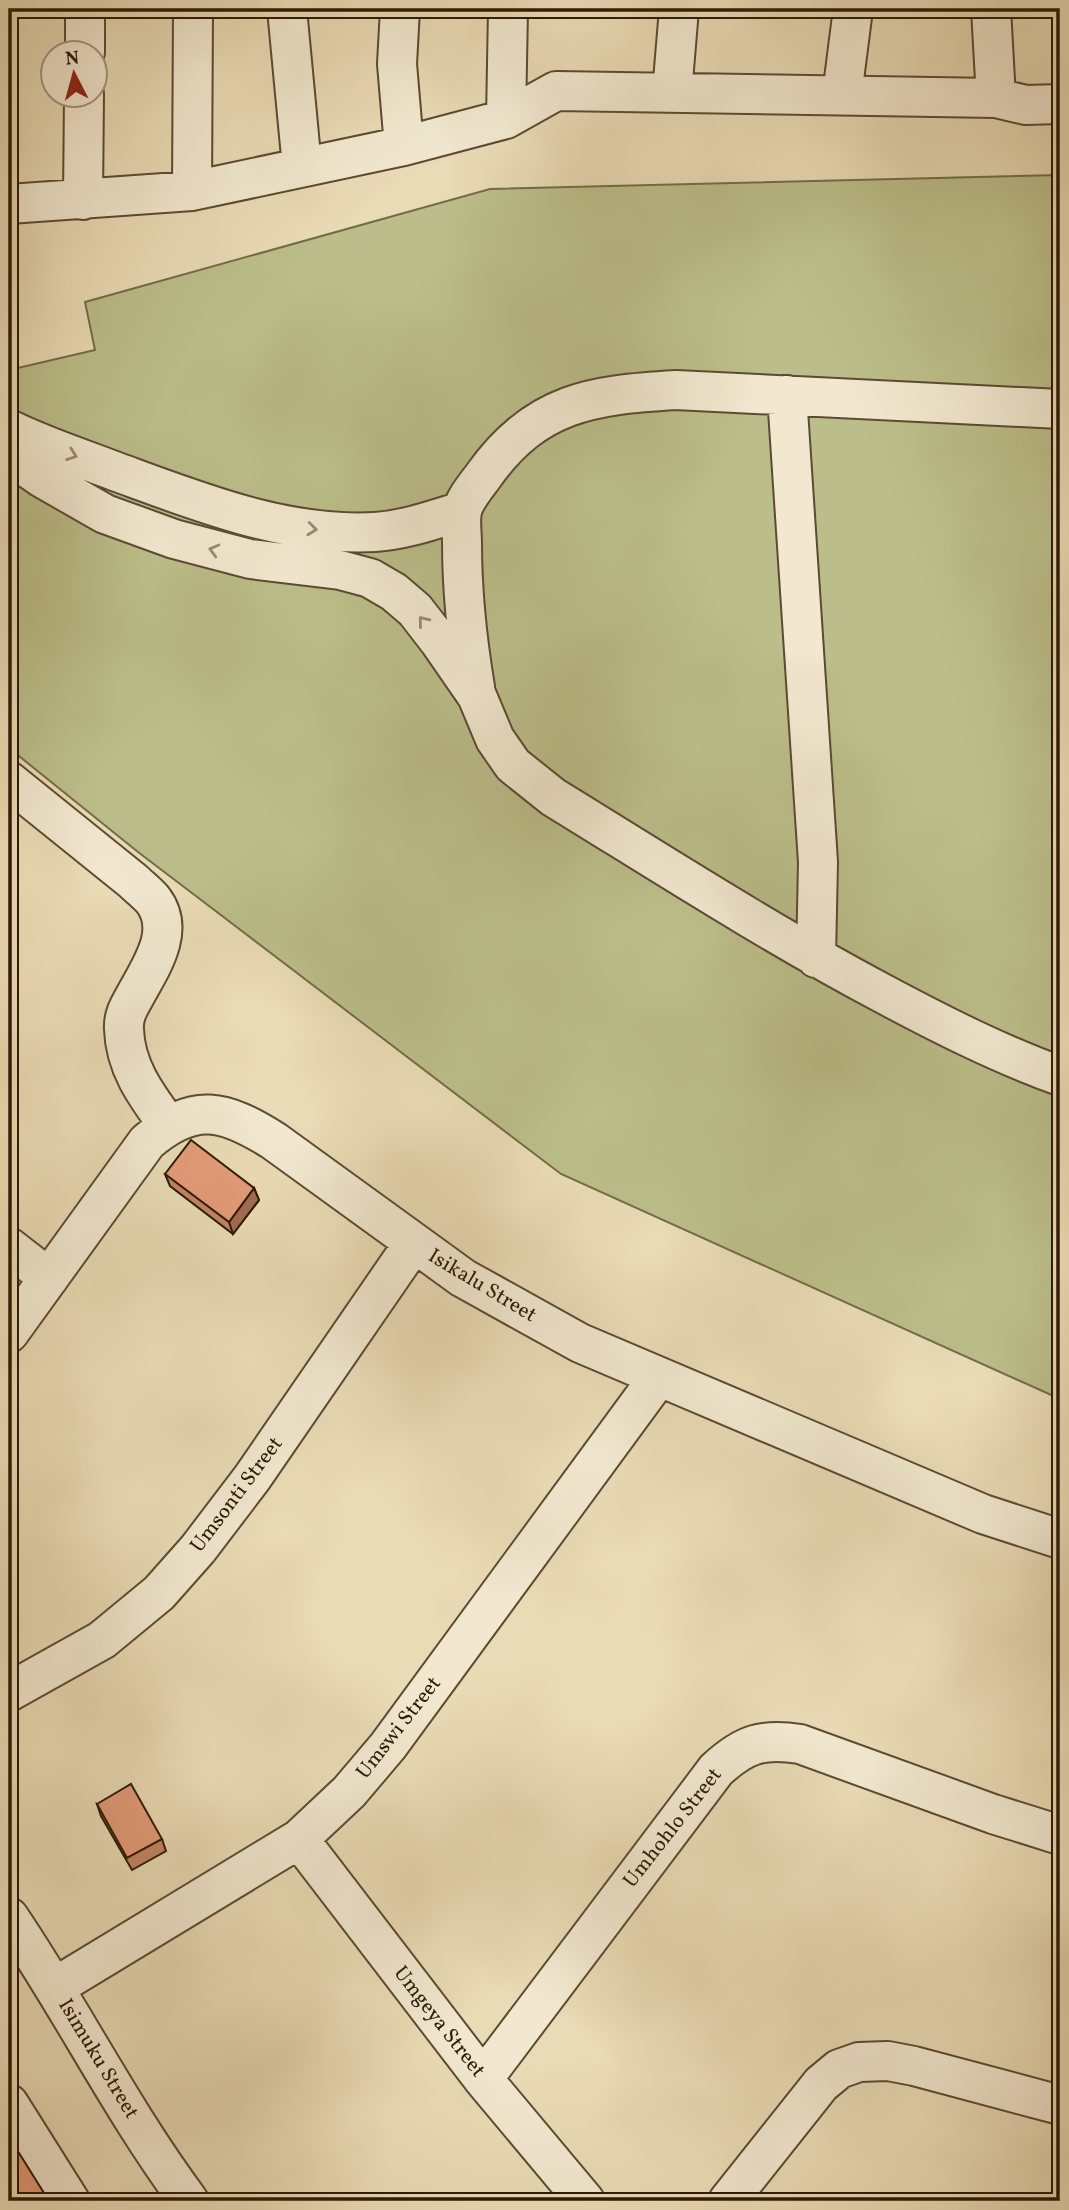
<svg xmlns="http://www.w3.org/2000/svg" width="1069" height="2210" viewBox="0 0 1069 2210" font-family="Vollkorn,serif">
<rect width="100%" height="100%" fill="#e9dbb5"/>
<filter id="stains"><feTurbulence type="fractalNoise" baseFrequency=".00286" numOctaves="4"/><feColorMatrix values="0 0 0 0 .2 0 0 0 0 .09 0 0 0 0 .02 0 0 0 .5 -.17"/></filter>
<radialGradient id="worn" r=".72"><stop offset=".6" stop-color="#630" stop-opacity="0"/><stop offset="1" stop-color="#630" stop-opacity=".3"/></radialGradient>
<path fill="#bbbe8a" stroke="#746c48" stroke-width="2" d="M1060 175V1399L561 1174 138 852 9 748V370L95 350 85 302 490 189Z"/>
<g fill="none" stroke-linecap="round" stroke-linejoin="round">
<g stroke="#5d4a32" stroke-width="42">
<path id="minor" d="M287 9 302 167
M400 9 397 64 404 146
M991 9 996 98
M85 52V9
M672 93 679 9
M842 95 853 9
M506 119 508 9
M192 191 193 9
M83 200 84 94
M9 204 192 191 404 146 506 119 556 91 996 98 1026 105 1060 104
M787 395 818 862 816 958
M9 429C43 446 81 458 117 472 199 502 286 537 375 532 405 530 433 520 462 511
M9 455 42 478 105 514 174 539 250 559 340 570 370 578 394 592 415 610 439 641 477 696 495 739 513 765 553 797C662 864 769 933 882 993 940 1024 999 1054 1060 1076
M475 687C467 639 462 592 462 543 462 534 460 521 462 511 465 498 477 485 484 475 536 402 592 395 676 390L1060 409
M9 781 133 881C139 887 147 893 153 900 176 930 152 965 136 994 130 1005 123 1015 124 1029 125 1067 146 1095 168 1125
M9 1247 49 1278
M9 1333 147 1142C194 1101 225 1110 274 1141L463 1278 580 1343 983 1514 1060 1539
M9 1692 102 1640 159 1593 198 1549 252 1478 413 1244
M299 1839 483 2079 585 2201
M9 1917C72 2010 122 2111 189 2201
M55 1987 299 1839 349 1792 388 1746 658 1378
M483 2079 716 1770C744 1744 762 1738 800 1744L993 1814 1060 1835
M9 2104 70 2201
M728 2201 821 2084 839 2069 859 2062 888 2061 914 2066 1060 2105"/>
</g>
<use href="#minor" stroke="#f1e8cf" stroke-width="38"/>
</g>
<path fill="#c28567" stroke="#2e1a06" stroke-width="2" d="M165 1174 254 1188 259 1200 233 1234 170 1186Z
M97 1804 162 1839 166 1851 132 1870 101 1816Z"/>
<path fill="#9e6c54" stroke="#2e1a06" stroke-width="2" d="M254 1188 259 1200 233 1234 229 1222Z"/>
<path fill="#e29b78" stroke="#2e1a06" stroke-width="2" d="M191 1140 254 1188 229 1222 165 1174Z
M131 1784 162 1839 127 1858 97 1804Z
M9 2137 49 2201H9Z"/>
<defs><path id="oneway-chevron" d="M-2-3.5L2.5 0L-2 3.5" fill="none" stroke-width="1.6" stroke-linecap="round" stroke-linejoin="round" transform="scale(1.75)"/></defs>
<g stroke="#998b75">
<use href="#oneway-chevron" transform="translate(72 455) rotate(20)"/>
<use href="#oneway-chevron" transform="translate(312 529) rotate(6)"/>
<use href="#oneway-chevron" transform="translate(214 550) rotate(-165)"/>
<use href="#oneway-chevron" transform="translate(423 621) rotate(-129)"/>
</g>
<g text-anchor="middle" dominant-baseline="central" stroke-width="5" stroke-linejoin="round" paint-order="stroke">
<g font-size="21" fill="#2e1a06" stroke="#f1e8cf">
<text transform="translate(482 1286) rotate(31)">Isikalu Street</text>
<text transform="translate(237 1495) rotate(-53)">Umsonti Street</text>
<text transform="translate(399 1728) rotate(-52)">Umswi Street</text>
<text transform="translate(673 1828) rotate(-52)">Umhohlo Street</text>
<text transform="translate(439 2022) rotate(52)">Umgeya Street</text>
<text transform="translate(98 2059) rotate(59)">Isimuku Street</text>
</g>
</g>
<rect width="1069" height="2210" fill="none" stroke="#e9dbb5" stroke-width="35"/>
<rect x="10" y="10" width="1048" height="2189" fill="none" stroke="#2e1a06" stroke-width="3.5"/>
<rect x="18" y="18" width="1034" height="2175" fill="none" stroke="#2e1a06" stroke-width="2"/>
<g transform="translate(74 74) rotate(354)"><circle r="33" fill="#f1e8cf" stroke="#a3967f" stroke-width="2"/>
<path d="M0-5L12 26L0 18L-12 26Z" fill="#8f2418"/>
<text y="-10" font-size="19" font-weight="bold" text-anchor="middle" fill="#2e1a06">N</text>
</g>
<rect width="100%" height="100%" filter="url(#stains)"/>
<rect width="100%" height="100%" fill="url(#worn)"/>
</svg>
